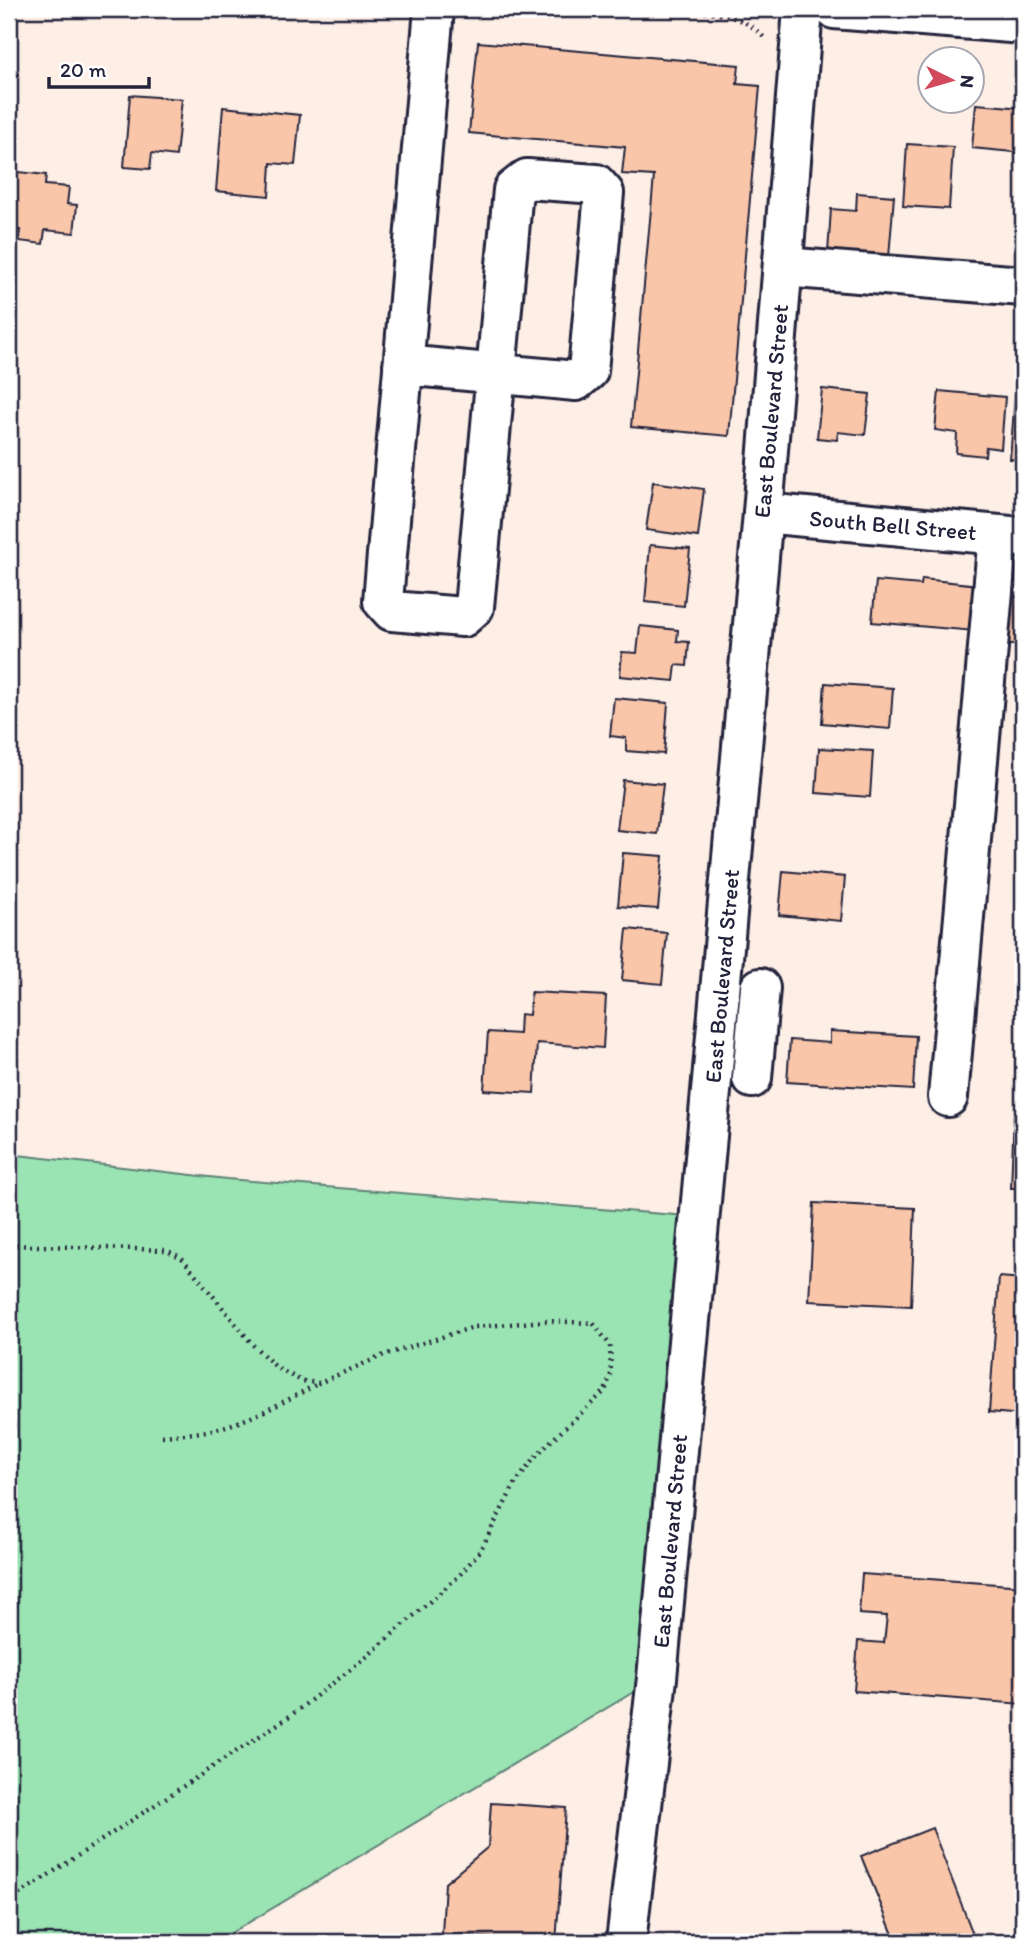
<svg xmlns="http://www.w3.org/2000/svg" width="1032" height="1951" viewBox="0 0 1032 1951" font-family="Itim,sans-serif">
<rect width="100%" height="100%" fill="#fdeee6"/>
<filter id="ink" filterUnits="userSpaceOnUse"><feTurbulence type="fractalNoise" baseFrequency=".0143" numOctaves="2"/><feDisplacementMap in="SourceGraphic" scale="14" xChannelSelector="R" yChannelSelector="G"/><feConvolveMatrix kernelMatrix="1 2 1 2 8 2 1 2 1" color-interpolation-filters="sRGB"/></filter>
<g filter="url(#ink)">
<path fill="#9ae3b2" stroke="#5e8276" stroke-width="2" d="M9 1154 227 1179 700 1217 657 1678 216 1942H9Z"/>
<path fill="#f9c6aa" stroke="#22223b" stroke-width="2" d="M478 42 739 65 737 84 760 86 729 436 631 427 654 176 622 174 625 147 469 133Z
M130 95 182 99 176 156 152 153 150 169 124 167Z
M976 104 1023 108V153L972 148Z
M223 107 300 115 295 165 271 163 269 196 216 191Z
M907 144 953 147 949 209 903 206Z
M9 171 46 175 45 185 69 187 67 204 77 205 74 233 45 230 43 244 19 241 20 230 9 229Z
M857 193 894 196 889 257 828 253 831 209 856 211Z
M1018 359 1023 360V460L1010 459Z
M822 389 870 394 865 435 838 432 837 440 817 438Z
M939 391 1005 397 1001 449 986 447 985 456 956 453 957 433 935 430Z
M653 482 704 489 698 537 646 530Z
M650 545 690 549 684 606 645 602Z
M922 579 979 585 975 631 872 622 876 581 921 585Z
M1007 596 1023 597V646L1003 644Z
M640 626 678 630 677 641 689 642 687 666 676 665 674 681 620 676 622 652 637 653Z
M825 683 893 688 890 729 822 723Z
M614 698 668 703 664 754 626 751V738L610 736Z
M819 748 873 751 870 797 816 793Z
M623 780 663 784 657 834 617 830Z
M623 853 663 856 658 909 618 906Z
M783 871 845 877 841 921 779 915Z
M627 929 667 933 662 984 622 980Z
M531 992 606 996 603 1048 537 1043 534 1093 484 1090 488 1032 519 1034 520 1014 529 1015Z
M830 1031 916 1036 913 1090 787 1082 790 1040 830 1043Z
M1014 1114 1023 1115V1251L1017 1250 1020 1188H1011Z
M814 1203 915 1208 911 1306 809 1301Z
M999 1277 1023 1279V1415L989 1412Z
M862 1574 1023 1586V1704L854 1691 858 1641 884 1643 887 1616 859 1614Z
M491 1803 566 1808 556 1942 442 1934 445 1883 488 1847Z
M932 1828 976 1942H896L861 1856Z"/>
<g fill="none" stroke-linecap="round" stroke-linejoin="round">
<g stroke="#22223b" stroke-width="44">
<path id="minor" d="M834 9 1023 24
M783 267 1023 286
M403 365 576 381 588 371 604 193 596 184 527 179 513 190 474 607 463 617 392 611 383 601 434 9
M763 513 1021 537
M752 1078 760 988
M948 1097 998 535"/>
</g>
<g stroke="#22223b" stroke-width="44">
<path id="major" d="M626 1942 657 1678 706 1147 763 513 803 9"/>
</g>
<path stroke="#22223b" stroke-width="4.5" stroke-dasharray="2 5" stroke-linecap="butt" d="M518 9 549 11 554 9
M656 9C692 12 741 8 765 39
M9 1245 166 1250 182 1258 253 1345 277 1368 302 1381 319 1383 384 1355 474 1327 546 1321 593 1323 610 1345 611 1374 605 1391 552 1440 533 1460 515 1484 480 1551 459 1576 363 1660 290 1716 9 1901
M162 1436C175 1435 188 1434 201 1432 243 1425 282 1403 319 1383"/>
<use href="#minor" stroke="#fff" stroke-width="38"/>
<use href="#major" stroke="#fff" stroke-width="38"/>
</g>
</g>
<g text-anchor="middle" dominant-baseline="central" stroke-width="6" stroke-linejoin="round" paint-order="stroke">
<g font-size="23" fill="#22223b" stroke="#fff">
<text transform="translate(771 411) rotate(-85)">East Boulevard Street</text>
<text transform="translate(893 525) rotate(5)">South Bell Street</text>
<text transform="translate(722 976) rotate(-85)">East Boulevard Street</text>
<text transform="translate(670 1541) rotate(-85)">East Boulevard Street</text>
</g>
</g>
<rect width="1032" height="1951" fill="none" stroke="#fff" stroke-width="35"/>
<rect x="18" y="18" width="997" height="1916" fill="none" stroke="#22223b" stroke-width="2.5" filter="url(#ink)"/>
<g transform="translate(951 80) rotate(95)"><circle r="33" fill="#ffffff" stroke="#a7a7b1" stroke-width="2"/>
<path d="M0-5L12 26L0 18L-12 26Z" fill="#d1495b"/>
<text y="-10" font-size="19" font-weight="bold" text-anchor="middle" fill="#22223b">N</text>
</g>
<path d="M49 77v10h100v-10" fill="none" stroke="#22223b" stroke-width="3.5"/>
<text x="60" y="77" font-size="21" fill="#22223b" stroke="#ffffff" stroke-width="5" paint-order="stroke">20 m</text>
</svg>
